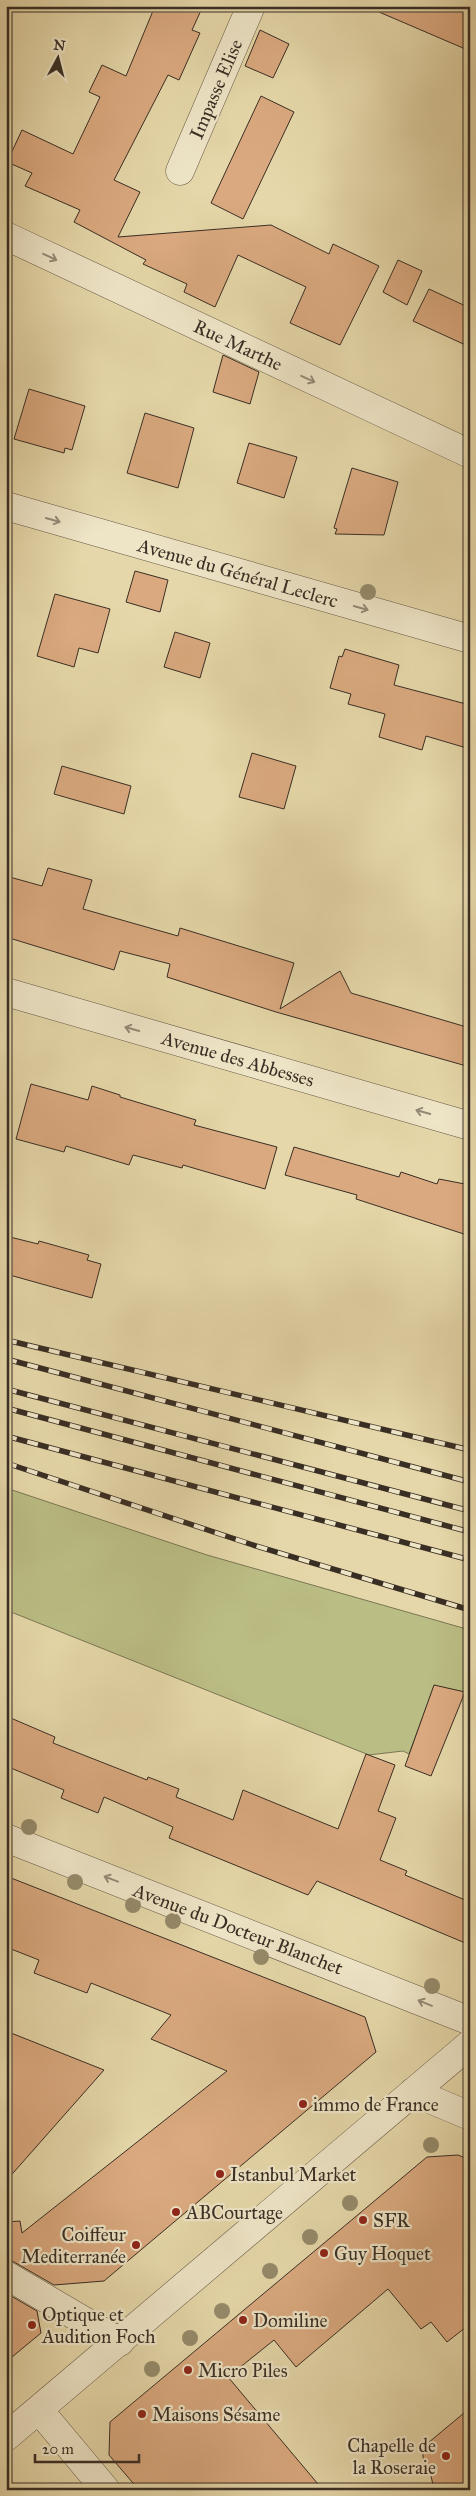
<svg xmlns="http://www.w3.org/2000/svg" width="476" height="2496" viewBox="0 0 476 2496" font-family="'IM FELL Great Primer',serif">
<rect width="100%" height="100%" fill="#e5d7a9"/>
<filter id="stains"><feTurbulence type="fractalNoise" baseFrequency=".004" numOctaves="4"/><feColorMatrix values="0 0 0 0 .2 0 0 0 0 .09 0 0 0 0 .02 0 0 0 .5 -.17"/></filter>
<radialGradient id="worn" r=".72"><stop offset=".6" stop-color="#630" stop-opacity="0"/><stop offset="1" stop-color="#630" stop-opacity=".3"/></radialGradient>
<path fill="#babd84" stroke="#7a7654" d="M6 1488 207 1555 470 1630V1693L434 1686 409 1754 403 1751 369 1755 6 1610Z"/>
<path fill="#daa97f" stroke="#392e24" d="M155 6H203L192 30 200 33 179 80 168 75 114 180 140 192 118 237 271 225 329 254 333 244 379 266 340 345 290 323 306 287 238 255 215 307 184 292 187 284 143 264 146 260 74 222 80 210 25 186 32 173 7 162 22 130 73 154 100 97 89 92 102 65 126 76Z
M365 6H470V51Z
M260 30 289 44 273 78 245 66Z
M261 96 294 112 243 219 211 203Z
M398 260 422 271 407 305 383 292Z
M429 289 470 308V347L413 321Z
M223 355 259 372 250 404 213 392Z
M29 389 85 406 72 450 65 448 64 453 14 439Z
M145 413 194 428 178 488 127 473Z
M249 443 297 457 284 498 237 483Z
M352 468 398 482 384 535 335 534 337 529 334 528Z
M135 571 168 580 160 612 126 602Z
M55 594 110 609 98 653 79 648 74 667 37 656Z
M175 632 210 643 200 678 164 667Z
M345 649 399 665 394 685 470 705V749L426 736 422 750 379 737 385 714 348 704 351 694 330 688 339 656 342 657Z
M252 753 296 766 284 809 239 797Z
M62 766 131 786 124 814 54 794Z
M48 868 92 880 83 909 178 936 180 928 294 963 280 1009 340 971 351 993 470 1028V1067L276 1012 167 977 170 964 120 951 114 970 6 937V876L42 886Z
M31 1084 88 1100 92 1086 120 1095V1097L196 1120 194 1125 277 1147 265 1189 183 1165 182 1168 133 1155 129 1165 66 1146 64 1152 16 1139Z
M294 1147 399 1177 401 1172 437 1184 439 1179 470 1185V1236L356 1199 357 1195 285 1175Z
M6 1236 38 1244 39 1241 89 1255 87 1260 101 1264 92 1298 6 1274Z
M434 1685 465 1692 431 1776 405 1766Z
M6 1716 55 1737 53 1743 147 1780 148 1777 179 1789 176 1797 233 1820 243 1790 338 1829 366 1754 395 1765 378 1811 396 1818 380 1860 407 1871 405 1875 470 1902V1945L317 1881 308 1895 169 1838 173 1827 104 1797 98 1813 61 1798 64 1790 6 1766Z
M6 1876 365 2017 376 2052 104 2281 54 2285 14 2262 6 2259V2222L20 2221 22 2233 227 2071 151 2039 171 2015 91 1983 87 1993 34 1973 39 1960 6 1947Z
M6 2031 104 2070 6 2181Z
M458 2155 470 2160V2324L447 2342 431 2322 421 2329 388 2289 296 2367 274 2340 228 2377 323 2490H139L109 2455 110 2422 427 2157Z
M6 2293 37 2311 41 2333 6 2362Z
M470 2408V2490H434L429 2466 424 2464 422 2448Z"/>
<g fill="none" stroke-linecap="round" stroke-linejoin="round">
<g stroke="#645845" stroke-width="29">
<path id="minor" d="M180 171 251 6
M6 236 470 454
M6 506 470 639
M6 992 470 1126
M6 1838 470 2021
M413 2092 470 2116
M6 2275 120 2342
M39 2410 106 2490
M6 2437 470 2044"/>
</g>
<use href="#minor" stroke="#eee5c7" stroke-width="28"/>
<g stroke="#392e24" stroke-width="5.5">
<path id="rail" d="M6 1340 470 1450
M6 1359 470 1482
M6 1389 470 1511
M6 1408 470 1532
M6 1436 470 1560
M6 1463 253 1545 470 1610"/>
</g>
<use href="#rail" stroke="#eee5c7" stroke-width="4" stroke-dasharray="11" stroke-linecap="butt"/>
</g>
<g fill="#958a6a">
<circle cx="368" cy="592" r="8"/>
<circle cx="29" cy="1827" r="8"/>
<circle cx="75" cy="1882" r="8"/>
<circle cx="133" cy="1905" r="8"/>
<circle cx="173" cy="1921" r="8"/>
<circle cx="261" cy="1957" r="8"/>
<circle cx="432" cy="1986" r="8"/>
<circle cx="431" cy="2145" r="8"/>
<circle cx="350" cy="2203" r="8"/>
<circle cx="310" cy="2237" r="8"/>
<circle cx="270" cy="2271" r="8"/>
<circle cx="222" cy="2311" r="8"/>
<circle cx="190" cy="2338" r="8"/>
<circle cx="152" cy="2369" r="8"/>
</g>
<defs><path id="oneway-shaft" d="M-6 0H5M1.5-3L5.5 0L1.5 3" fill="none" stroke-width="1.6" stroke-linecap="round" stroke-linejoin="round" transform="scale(1.25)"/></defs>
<g stroke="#948a76">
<use href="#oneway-shaft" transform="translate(50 257) rotate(25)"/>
<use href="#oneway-shaft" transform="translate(308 379) rotate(25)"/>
<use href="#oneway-shaft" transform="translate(53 520) rotate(16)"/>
<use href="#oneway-shaft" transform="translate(361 608) rotate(16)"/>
<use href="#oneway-shaft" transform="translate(132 1029) rotate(-164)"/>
<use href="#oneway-shaft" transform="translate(423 1112) rotate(-164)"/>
<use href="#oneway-shaft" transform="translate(111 1879) rotate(-159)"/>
<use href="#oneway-shaft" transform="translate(425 2003) rotate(-158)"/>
</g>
<g fill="#8f2418" stroke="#eee5c7" stroke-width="2">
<circle cx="303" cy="2104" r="5"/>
<circle cx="220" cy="2174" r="5"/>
<circle cx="176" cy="2212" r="5"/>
<circle cx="363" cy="2220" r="5"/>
<circle cx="136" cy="2245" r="5"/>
<circle cx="324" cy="2253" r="5"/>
<circle cx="243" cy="2320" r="5"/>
<circle cx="32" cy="2325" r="5"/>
<circle cx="188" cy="2370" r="5"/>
<circle cx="142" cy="2414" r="5"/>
<circle cx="446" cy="2456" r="5"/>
</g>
<g text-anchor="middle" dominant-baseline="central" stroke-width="4.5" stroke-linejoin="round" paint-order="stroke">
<g font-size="19" fill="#392e24" stroke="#eee5c7">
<text transform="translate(216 89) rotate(-67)">Impasse Elise</text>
<text transform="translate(238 345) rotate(25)">Rue Marthe</text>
<text transform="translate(238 573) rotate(16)">Avenue du Général Leclerc</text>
<text transform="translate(238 1059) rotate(16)">Avenue des Abbesses</text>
<text transform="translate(238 1929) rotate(21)">Avenue du Docteur Blanchet</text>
</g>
<g font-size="19" fill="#392e24" stroke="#eee5c7" text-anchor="start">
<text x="313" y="2104">immo de France</text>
<text x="230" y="2174">Istanbul Market</text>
<text x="186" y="2212">ABCourtage</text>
<text x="373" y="2220">SFR</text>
<text x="126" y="2234" text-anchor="end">Coiffeur<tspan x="126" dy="22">Mediterranée</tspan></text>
<text x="334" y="2253">Guy Hoquet</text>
<text x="42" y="2314">Optique et<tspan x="42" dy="22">Audition Foch</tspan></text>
<text x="253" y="2320">Domiline</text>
<text x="198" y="2370">Micro Piles</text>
<text x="152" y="2414">Maisons Sésame</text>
<text x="436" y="2445" text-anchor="end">Chapelle de<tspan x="436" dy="22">la Roseraie</tspan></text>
</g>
</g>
<rect width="476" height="2496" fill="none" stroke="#e5d7a9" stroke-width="25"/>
<rect x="8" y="8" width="461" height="2481" fill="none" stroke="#392e24" stroke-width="2.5"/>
<rect x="12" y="12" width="451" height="2471" fill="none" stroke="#392e24"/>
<g transform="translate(58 58) rotate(7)" stroke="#eee5c7" stroke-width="4" paint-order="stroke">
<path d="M0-4L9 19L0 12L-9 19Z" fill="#392e24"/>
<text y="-8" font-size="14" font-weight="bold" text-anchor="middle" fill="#392e24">N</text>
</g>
<path d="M35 2454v8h104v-8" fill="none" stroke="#392e24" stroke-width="2.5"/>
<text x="42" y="2454" font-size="15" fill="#392e24" stroke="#eee5c7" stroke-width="4" paint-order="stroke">20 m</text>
<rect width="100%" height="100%" filter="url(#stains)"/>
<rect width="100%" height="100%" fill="url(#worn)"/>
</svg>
